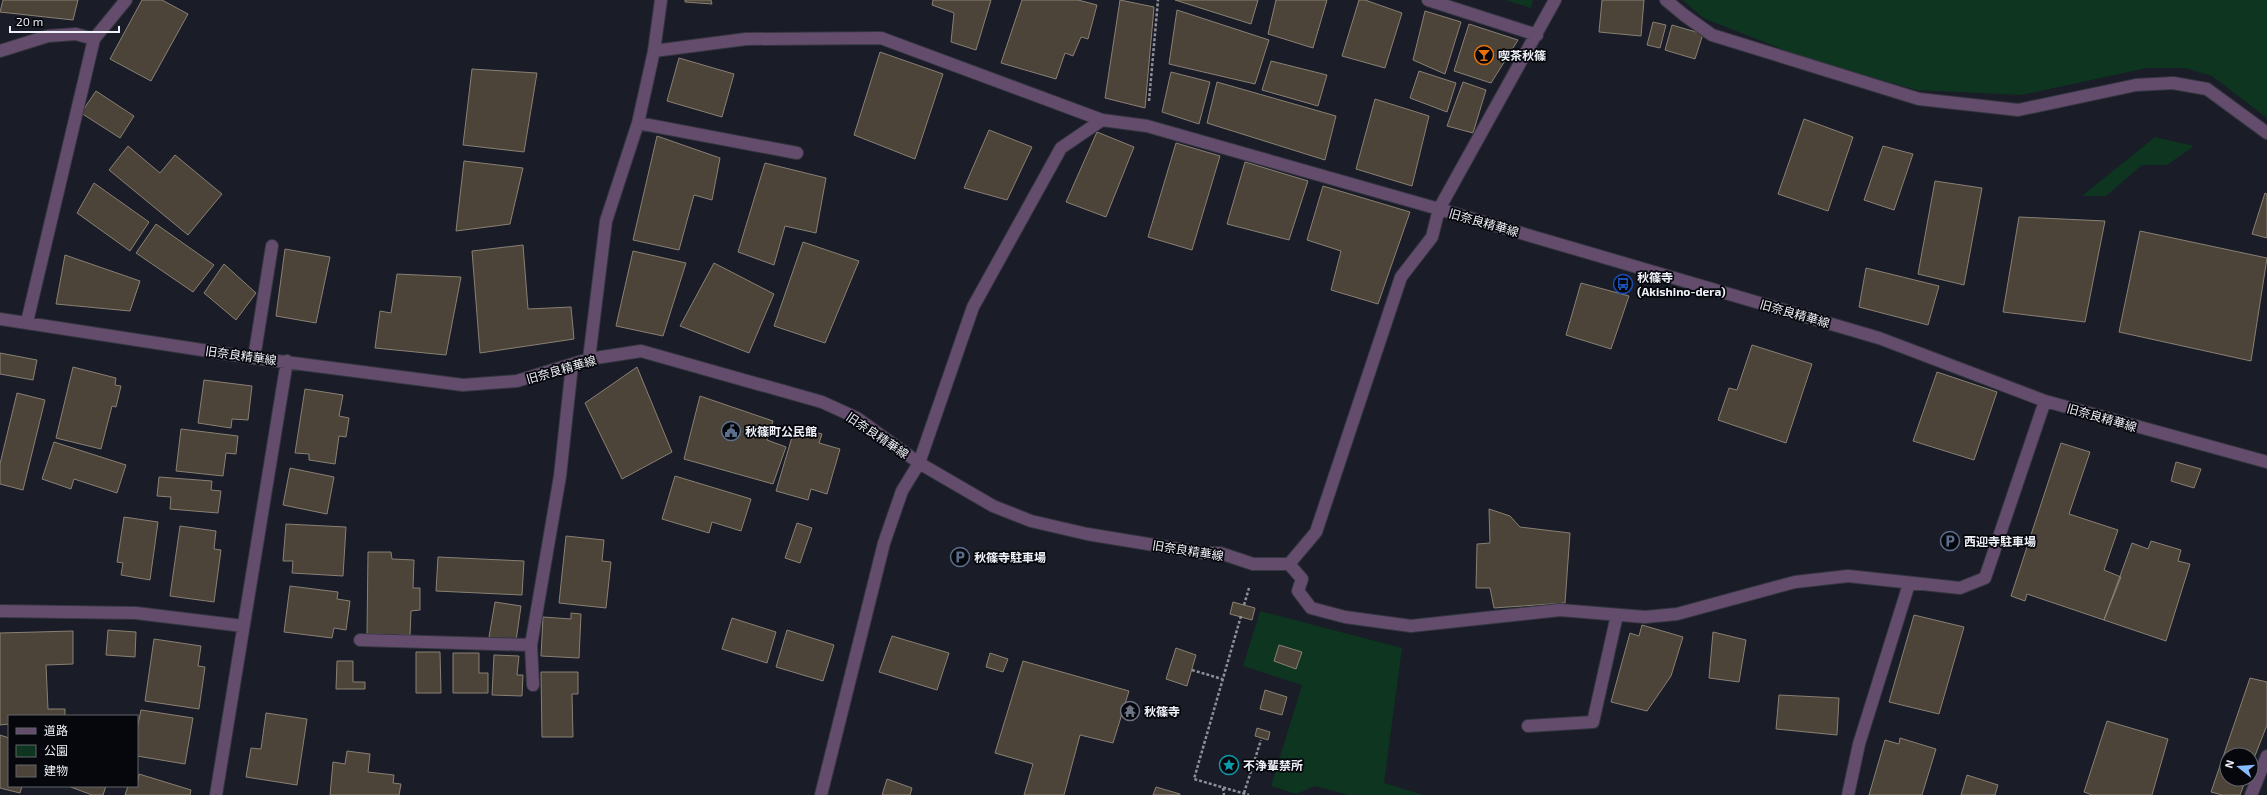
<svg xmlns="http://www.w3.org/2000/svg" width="2267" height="795" viewBox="0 0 2267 795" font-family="'Exo 2','Noto Sans JP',sans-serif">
<rect width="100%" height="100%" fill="#1a1c27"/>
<path fill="#0d351f" d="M1505 0H1533L1531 8Z
M1683 0H2267V118L2212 76 2185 68H2147L2021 95 1917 90 1805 58 1703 18Z
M2155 137 2194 146 2167 165H2142L2106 196H2082Z
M1260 611 1402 648 1384 783 1424 795H1348L1315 786 1296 794 1271 786 1302 685 1243 666Z"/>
<path fill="#4c4439" stroke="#898074" d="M3 0H78L73 20 0 12Z
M142 0H162L188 14 151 81 110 59Z
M685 0H711L712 4 685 2Z
M933 0H991L976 50 951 42 954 13 932 5Z
M1022 0H1078L1097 5 1088 39 1081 37 1073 56 1065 53 1056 79 1001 63Z
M1120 0 1154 7 1145 108 1105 98Z
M1175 0H1258L1251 24Z
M1276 0H1327L1313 48 1268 34Z
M1359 0H1365L1402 13 1385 68 1342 56Z
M1602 0H1644L1641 36 1599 32Z
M1177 10 1269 40 1255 84 1169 64Z
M1425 11 1461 22 1445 74 1413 60Z
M1653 22 1666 25 1660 48 1647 45Z
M1469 24 1518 40 1491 83 1454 71Z
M1672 25 1703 34 1695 59 1665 50Z
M880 52 943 74 915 159 854 135Z
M679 58 734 74 722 117 667 101Z
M1271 61 1327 75 1318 106 1262 90Z
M472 69 537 73 524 152 463 145Z
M1419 71 1456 83 1447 112 1410 98Z
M1171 72 1210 82 1199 124 1162 112Z
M1217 82 1336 116 1325 160 1207 123Z
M1463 82 1486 90 1473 133 1447 126Z
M96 91 134 116 120 138 81 113Z
M1375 99 1429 116 1412 186 1356 169Z
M1804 119 1853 137 1828 211 1778 194Z
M989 130 1032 147 1007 200 964 188Z
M1097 132 1134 147 1106 217 1066 202Z
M657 136 720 158 712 200 694 195 679 250 633 240Z
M1176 143 1220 156 1192 250 1148 237Z
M128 146 160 173 175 155 222 194 188 235 109 170Z
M1883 146 1913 154 1894 210 1864 200Z
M464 161 523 168 510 224 456 231Z
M1245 162 1308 181 1289 240 1227 224Z
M765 163 826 178 816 233 785 226 774 265 738 252Z
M1935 181 1982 188 1964 285 1918 274Z
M94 183 149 222 130 251 77 213Z
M1323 186 1410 212 1378 304 1331 290 1341 251 1307 240Z
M2265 193 2267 194V238L2252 234Z
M2019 217 2105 221 2085 322 2003 312Z
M156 224 214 265 193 292 136 253Z
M2140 231 2267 258 2251 361 2119 332Z
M803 242 859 261 825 343 774 326Z
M523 245 528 309 571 307 574 339 480 353 472 251Z
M285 249 330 257 316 323 276 316Z
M633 251 686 263 663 336 616 326Z
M65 255 140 281 130 311 56 304Z
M714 263 774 294 749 353 680 326Z
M224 264 256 293 236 320 204 293Z
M1866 268 1939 286 1928 325 1859 307Z
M397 274 461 277 446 355 375 348 380 311 391 313Z
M1581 283 1629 296 1611 349 1566 335Z
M1752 345 1812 364 1786 443 1718 420 1729 388 1737 390Z
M0 353 37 360 33 380 0 374Z
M73 367 116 378 115 385 121 386 116 407 112 406 101 449 56 438Z
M637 367 672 452 622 479 585 403Z
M1937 372 1997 392 1974 460 1913 441Z
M204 380 252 386 248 420 232 419 231 428 198 423Z
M305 389 343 395 339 416 349 418 346 437 339 436 335 464 309 460V454L295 453Z
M17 393 45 400 23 490 0 484V464Z
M700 396 773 421 767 440 786 447 773 484 684 459Z
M795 427 822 434 819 443 840 449 827 494 811 489 808 500 776 491Z
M181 429 238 436 236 454 226 453 223 476 176 471Z
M54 442 126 465 117 493 74 479 71 489 42 479Z
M2061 443 2090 452 2069 514 2118 530 2104 570 2121 577 2104 620 2027 594 2025 601 2011 596Z
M2176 462 2201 469 2194 488 2171 481Z
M290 468 334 477 327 514 283 505Z
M675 476 751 499 741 531 712 522 709 533 662 519Z
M159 477 212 481 211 490 221 491 218 513 170 509 171 497 157 496Z
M1489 509 1510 516 1520 527 1570 533 1565 603 1494 608 1490 588H1476L1477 544 1490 543Z
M124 517 158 522 150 580 121 575 123 563 117 562Z
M797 523 812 528 800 563 785 558Z
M286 524 346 527 343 576 292 573 293 561H283Z
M180 526 216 531 214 549 221 550 214 602 170 596Z
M566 536 604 540 602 561 611 562 606 608 559 603Z
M2151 541 2181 550 2178 561 2190 564 2166 641 2104 620 2132 543 2148 549Z
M368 552H391L392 559 414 560 413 588H420V610L411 611 410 635 367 634Z
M438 557 524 561 522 595 436 591Z
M290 586 338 592 337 599 350 601 346 630 334 628 332 638 284 632Z
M495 602 521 606 516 641 489 637Z
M1233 602 1255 608 1252 620 1230 614Z
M571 613 581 614 579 658 541 656 543 617 571 619Z
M1914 615 1964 627 1939 714 1889 702Z
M732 618 776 632 767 663 722 649Z
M1642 625 1683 637 1671 676 1647 711 1611 702 1630 633 1639 636Z
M108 630 136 632 135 657 106 655Z
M787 630 834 645 823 681 776 667Z
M73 631V664L46 665 48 709H65V716H9V724L0 725V633Z
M1713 632 1746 640 1739 682 1709 678Z
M892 636 949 653 937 690 879 672Z
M154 639 201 646 198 666 205 667 199 709 145 701Z
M1279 645 1302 652 1296 669 1274 661Z
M1176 648 1196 655 1187 686 1166 679Z
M416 652H440L441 693H416Z
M453 653H479V673H488V693H453Z
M990 653 1008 659 1003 672 986 667Z
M494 655 519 656 517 675H523L522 696 492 695Z
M337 661H353V682H365V689H336Z
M1023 661 1129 691 1113 743 1080 735 1064 795H1024L1033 764 995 753Z
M541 672H578V694H572L573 737H542Z
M2250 678 2267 682V725L2251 766V755H2227V779H2246L2240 795H2222L2211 792Z
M1265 690 1287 697 1282 715 1260 709Z
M1779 695 1839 698 1837 735 1776 729Z
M141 710 193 718 185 764 137 756V729Z
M266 713 307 719 297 785 246 777 251 748 261 749Z
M2107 721 2168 739 2152 795H2092L2084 792Z
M1257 728 1270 732 1268 740 1255 736Z
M0 735 9 738V786H22L20 793 0 788Z
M1900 738 1936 749 1922 795H1869L1885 740 1899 744Z
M347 751 370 754 368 772 394 775 393 783 401 784 399 795H330L333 762 345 764Z
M139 774 191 790 190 795H125L128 786H137Z
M1967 775 1998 785 1995 795H1961Z
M887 779 912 788 910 795H882Z
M68 786H106L103 795H92Z
M1156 787 1180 794V795H1153Z"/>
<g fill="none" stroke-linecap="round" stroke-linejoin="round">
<g stroke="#343640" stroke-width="14">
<path id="lane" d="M0 51 48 36 76 34 94 39
M1528 726 1593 722 1617 615"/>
</g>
<g stroke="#343640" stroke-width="14">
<path id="street" d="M1428 0 1537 35
M1666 0 1684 15 1712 35 1919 99 2018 110 2136 85 2173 83 2207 89 2267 133
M654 51 746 39 881 38 1102 120
M638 123 797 153
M0 319 254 358 463 385 517 381 589 359 641 351 822 402 857 418 919 463 993 506 1031 521 1087 534 1203 553H1220L1253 564H1289L1316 532 1401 277 1432 237 1439 209 1879 338 2045 401 2267 462
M27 322 94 39 126 0
M254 358 272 246
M589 359 606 221 638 123 654 51 661 0
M1289 564 1302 579 1298 591 1311 608 1345 617 1411 626 1560 610 1645 617 1677 614 1795 582 1848 576 1960 588 1985 578 2045 401
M0 611 136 613 243 626
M360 640 531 645
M533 685 531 645 560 476 572 365
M216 795 287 361
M821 795 884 543 902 491 919 463 973 307 1061 148 1102 120 1147 126 1439 209 1555 0
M1848 795 1859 744 1909 584
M2251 795 2267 756"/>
</g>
<path stroke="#8e9099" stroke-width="2.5" stroke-dasharray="3 2" stroke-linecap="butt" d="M1149 101 1158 0
M1244 605 1249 588
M1241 616 1194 779 1249 795
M1192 670 1222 679
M1223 788 1224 795
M1244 793 1261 740"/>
<use href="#lane" stroke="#644c6d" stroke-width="12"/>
<use href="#street" stroke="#644c6d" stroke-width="12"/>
</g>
<defs>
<g id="bar-ring" transform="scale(1)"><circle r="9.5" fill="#06070c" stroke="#e8710a" stroke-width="1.5"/><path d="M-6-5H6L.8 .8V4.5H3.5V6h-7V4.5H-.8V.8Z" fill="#e8710a"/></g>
<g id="bus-ring" transform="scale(1)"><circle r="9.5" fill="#06070c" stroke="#1a4fb4" stroke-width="1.5"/><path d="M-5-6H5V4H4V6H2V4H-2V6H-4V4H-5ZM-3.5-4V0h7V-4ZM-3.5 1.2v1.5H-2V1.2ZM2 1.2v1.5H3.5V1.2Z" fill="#1a4fb4"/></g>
<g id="civic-ring" transform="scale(1)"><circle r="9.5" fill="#06070c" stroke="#5c6f8a" stroke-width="1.5"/><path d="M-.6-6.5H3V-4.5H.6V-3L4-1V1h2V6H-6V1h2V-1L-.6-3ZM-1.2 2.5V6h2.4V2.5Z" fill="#5c6f8a"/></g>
<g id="parking-ring" transform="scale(1)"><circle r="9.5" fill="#06070c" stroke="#5c6f8a" stroke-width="1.5"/><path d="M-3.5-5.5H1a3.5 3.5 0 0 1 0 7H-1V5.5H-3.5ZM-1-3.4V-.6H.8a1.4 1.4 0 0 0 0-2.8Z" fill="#5c6f8a"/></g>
<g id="temple-ring" transform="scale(1)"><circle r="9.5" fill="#06070c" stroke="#6b7280" stroke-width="1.5"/><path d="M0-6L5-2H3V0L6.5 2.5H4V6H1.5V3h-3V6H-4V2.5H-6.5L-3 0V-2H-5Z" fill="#6b7280"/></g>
<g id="sight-ring" transform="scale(1)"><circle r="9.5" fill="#06070c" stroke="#0f9aa8" stroke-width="1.5"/><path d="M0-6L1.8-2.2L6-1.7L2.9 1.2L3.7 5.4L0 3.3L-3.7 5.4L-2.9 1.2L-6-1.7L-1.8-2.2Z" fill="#0f9aa8"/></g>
</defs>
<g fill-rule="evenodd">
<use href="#bar-ring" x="1484" y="55"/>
<use href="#bus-ring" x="1623" y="284"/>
<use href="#civic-ring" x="731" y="431"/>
<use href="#parking-ring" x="1950" y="541"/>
<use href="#parking-ring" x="960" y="557"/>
<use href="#temple-ring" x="1130" y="711"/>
<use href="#sight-ring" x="1229" y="765"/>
</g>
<g text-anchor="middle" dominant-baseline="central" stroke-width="3.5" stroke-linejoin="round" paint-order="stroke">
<g font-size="12" font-weight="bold" fill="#eff1f9" stroke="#06070c" text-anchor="start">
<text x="1498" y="55">喫茶秋篠</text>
<text x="1637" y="277">秋篠寺<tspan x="1637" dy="14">(Akishino-dera)</tspan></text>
<text x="745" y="431">秋篠町公民館</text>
<text x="1964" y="541">西迎寺駐車場</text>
<text x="974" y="557">秋篠寺駐車場</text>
<text x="1144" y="711">秋篠寺</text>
<text x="1243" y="765">不浄輩禁所</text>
</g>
<g font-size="12" fill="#eff1f9" stroke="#06070c">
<text transform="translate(1484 222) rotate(16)">旧奈良精華線</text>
<text transform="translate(1795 313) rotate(16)">旧奈良精華線</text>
<text transform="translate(241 355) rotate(8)">旧奈良精華線</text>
<text transform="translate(561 369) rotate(-16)">旧奈良精華線</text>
<text transform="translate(2102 417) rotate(16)">旧奈良精華線</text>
<text transform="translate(878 435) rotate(34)">旧奈良精華線</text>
<text transform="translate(1188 550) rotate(9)">旧奈良精華線</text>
</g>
</g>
<rect x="8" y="715" width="130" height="72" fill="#06070c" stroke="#63656b"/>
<rect x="16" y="728" width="20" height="6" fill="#644c6d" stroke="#63656b"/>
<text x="44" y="735" font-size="12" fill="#eff1f9">道路</text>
<rect x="16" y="745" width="20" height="12" fill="#0d351f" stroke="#63656b"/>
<text x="44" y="755" font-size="12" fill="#eff1f9">公園</text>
<rect x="16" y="765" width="20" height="12" fill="#4c4439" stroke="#63656b"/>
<text x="44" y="775" font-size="12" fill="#eff1f9">建物</text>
<g transform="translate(2239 767) rotate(287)"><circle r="19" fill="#06070c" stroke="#63656b"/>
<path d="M0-3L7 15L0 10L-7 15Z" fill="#87bbfb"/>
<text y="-6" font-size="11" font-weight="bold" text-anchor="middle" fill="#eff1f9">N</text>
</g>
<path d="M10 26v6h109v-6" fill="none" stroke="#eff1f9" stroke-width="2"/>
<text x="16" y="26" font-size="12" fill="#eff1f9" stroke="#06070c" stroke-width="3" paint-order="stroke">20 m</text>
</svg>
